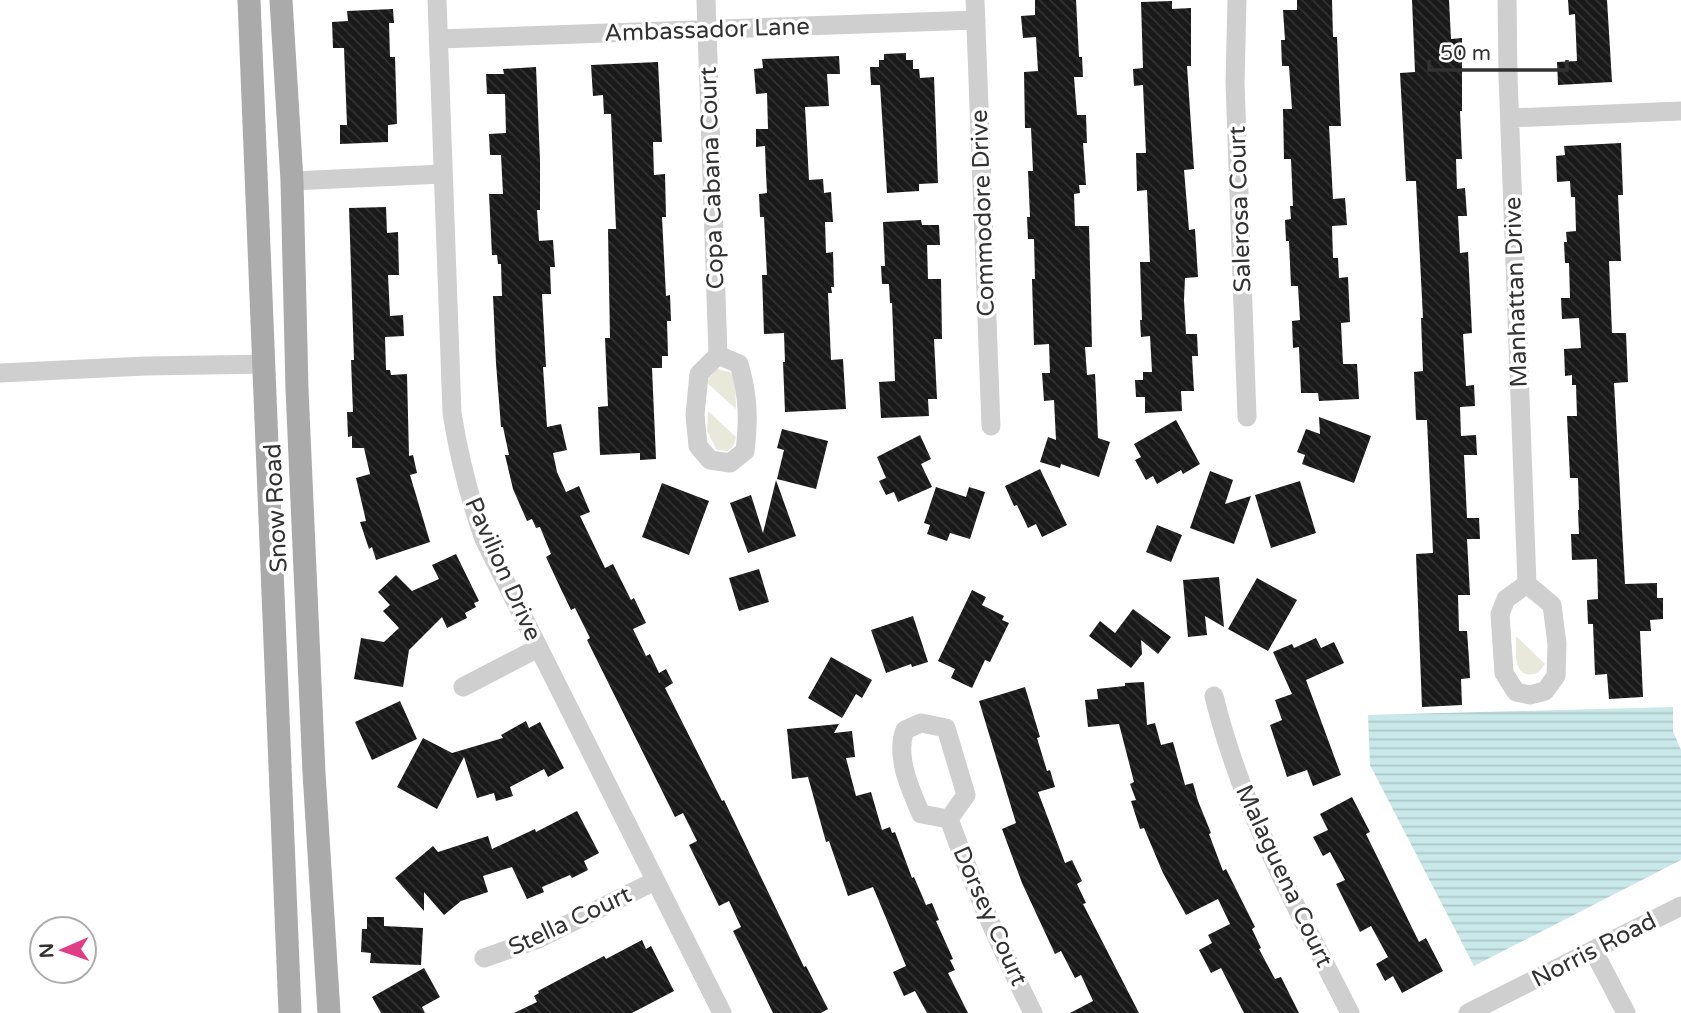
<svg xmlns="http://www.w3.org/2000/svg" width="1681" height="1013" viewBox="0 0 1681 1013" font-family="'Varela Round',sans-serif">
<defs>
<pattern id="water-rules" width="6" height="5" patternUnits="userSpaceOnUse" patternTransform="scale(1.75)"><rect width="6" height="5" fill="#c9e8e9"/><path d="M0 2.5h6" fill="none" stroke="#adc7c8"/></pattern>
<pattern id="building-back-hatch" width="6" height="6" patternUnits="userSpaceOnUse" patternTransform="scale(1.75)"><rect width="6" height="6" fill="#191919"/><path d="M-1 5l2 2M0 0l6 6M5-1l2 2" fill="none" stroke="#323232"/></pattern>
</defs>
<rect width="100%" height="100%" fill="#fff"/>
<path fill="#e8e9db" d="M717 369 730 372 735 379 736 409 706 382Z
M708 411 736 437 734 445 728 451 717 450 707 431Z
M1516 636 1545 664 1538 673C1512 681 1516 653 1516 636Z"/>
<path fill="url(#water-rules)" d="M1673 707V731L1681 750V860L1474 966 1370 765 1368 715Z"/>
<path fill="url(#building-back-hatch)" d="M1035 0H1076L1079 57H1082L1083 77H1074L1077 115H1086L1087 143H1083L1086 185H1079L1080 193 1074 194 1075 226H1089L1092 347H1085L1087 375 1095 374 1098 438 1110 442 1099 477 1061 464 1060 468 1040 462 1048 437 1056 440 1054 400 1044 401 1042 373H1050L1049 344 1034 345 1032 279H1035L1034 239H1028L1027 217H1030L1028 171H1033L1031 128H1025L1024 72 1038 71 1036 37 1023 38 1021 16 1035 15Z
M1297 0H1332L1333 37H1337L1341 126H1329L1333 199 1345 198 1347 225 1332 226 1333 258H1338L1339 278 1348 277 1350 322 1341 323 1343 364H1357L1359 399 1319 401 1318 393H1301L1299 347 1293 348 1292 321 1300 320 1298 286H1291L1289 241H1286L1285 220 1291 219 1290 206H1293L1291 159H1284L1283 109H1292L1289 66H1282L1281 40H1285L1283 10H1297Z
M1412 0H1449L1451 39 1462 38V111H1460L1462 159H1456L1457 189 1465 188 1467 216H1458L1460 253 1468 252 1472 333 1463 334 1466 386 1474 385 1475 406 1460 407 1461 436 1476 435 1477 455H1464L1467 518H1479L1480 539H1467L1470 595H1458L1459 631H1467L1469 659 1470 678 1461 679 1462 705 1422 707 1416 554 1433 553 1427 420H1416L1414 372 1423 371 1421 318H1423L1416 181H1406L1400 73 1415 72Z
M1568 0H1607L1612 82 1558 85 1557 62 1577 61 1575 14 1569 15Z
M1172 1V9L1191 8V66H1187L1194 169 1184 170 1189 230 1195 229 1198 277 1185 278 1184 300 1186 334H1197L1198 356H1192L1194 391H1181L1182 411 1145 413V397H1136L1135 380H1143V372H1152L1150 336 1141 337 1140 320H1142L1140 262H1150L1147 190 1137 191 1136 153H1146L1143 85 1134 86 1133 69 1143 68 1141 2Z
M393 9 394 23H389L390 57H395L397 124 388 125V142L340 144V125H347L344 48H333L332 22 348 21 347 11Z
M906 53V60H913V69H919L920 78 934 77 938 183 919 184V191L887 193 880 85H871L870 67H879V60H884V54Z
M839 56 840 74H827L829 106 805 107 809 180 823 179 824 193 831 192 833 222H825L826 253 833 252 834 287H831L832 293H828L831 360 843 359 846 409 785 412 783 362H785L784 333 764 334 762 275H767L764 217H760L759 194 767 193 766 173 765 146 756 147V129H768L767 93 756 94 754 69 763 68 762 59Z
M658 62 662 142H653L654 175 665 174 666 217H662L666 296 670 295 671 321H667L668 356H662V368H652L656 459 640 460V453L600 455 598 407 608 406 605 338H610L608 229H616L611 114H604L603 95 593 96 591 65Z
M536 67 540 160V210H537L539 241 553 240 555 267H550L551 294H542L546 367H543L547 427 561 424 567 450 553 453 557 472 566 492 579 486 590 512 580 516 605 568 613 564 631 600 634 598 646 623 633 629 646 656 650 654 659 673 666 669 673 683 665 688 722 801 724 800 804 967 806 966 828 1009 821 1013H773L733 931 741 927 729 901 719 906 689 845 697 841 683 813 675 817 587 640 590 638 575 608 571 610 559 585 546 557 551 554 540 527 536 528 532 519 527 521 513 489 505 455H509L503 427H501L496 363 493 296H502L501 264H498L497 255H492L489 194H503L501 155H490L489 134 506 133 505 94H487L486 74H504L503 69Z
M1621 143 1623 195H1618L1621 261H1609L1612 333H1626L1628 382 1614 383 1625 584 1657 583V598H1663V619L1650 620 1651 631H1640L1643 697 1609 699 1607 674 1595 675 1593 624H1588L1587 600 1598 599 1597 559 1572 560 1571 534H1579L1578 510H1579L1578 478H1570L1567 416H1577L1576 385H1572V375L1565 376 1564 349 1581 348 1579 318 1562 319 1561 298H1570L1569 263H1565L1564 242H1567L1566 232 1576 231 1575 197H1571L1570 181 1557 182 1556 156 1565 155 1564 146Z
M386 207 387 233 398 232 399 275H388L390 316 403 315 404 336 385 337 386 370H390L391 375 407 374 409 456 413 455 417 473 410 475 430 542 376 560 372 547 369 549 360 522 366 521 356 478 370 474 364 448H352V436L348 437 347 412H353L351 360H354L349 208Z
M921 220 922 225H939L940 245H927L928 279H941L942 339H934L937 399H928L929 416 881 418 879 382 895 381 892 303H890L889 284H882L881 266H885L883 222Z
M1319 417 1371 436 1354 483 1302 464 1305 455 1297 452 1306 429 1320 434Z
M1176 420 1200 464 1183 474 1181 470 1157 484 1153 476 1146 480 1135 460 1141 457 1134 444Z
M782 429 828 441 816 489 777 479 784 450 777 448Z
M920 435 931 459 921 464 932 487 898 502 894 492 886 495 879 481 886 478 877 457Z
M1040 469 1067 525 1042 537 1036 524 1028 528 1017 505 1014 506 1005 486Z
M1210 471 1233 480 1225 504 1251 496 1234 544 1190 528Z
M776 480 796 536 748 553 730 503 751 495 763 533Z
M1300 481 1316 533 1271 548 1255 495Z
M662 483 709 501 689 555 642 537Z
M936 487 966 497 969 487 985 492 970 539 950 533 947 541 927 534 930 525 924 523Z
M1157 525 1182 535 1171 562 1146 552Z
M456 554 479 601 474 603 476 607 465 613 467 618 447 628 442 617 409 650 403 687 354 679 361 638 384 642 399 628 383 611 390 605 378 592 396 575 412 591 439 579 432 565Z
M759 569 769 602 739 611 729 578Z
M1219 577 1224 627 1205 616 1207 635 1188 637 1183 580Z
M1257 578 1297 600 1268 651 1228 629Z
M972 590 986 597 982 605 1004 616 1002 620 1009 623 990 662 985 660 972 688 951 678 955 669 938 661Z
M1133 609 1171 637 1158 654 1141 640 1142 654 1131 668 1089 636 1100 621 1115 633Z
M913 616 928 662 912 667 911 664 886 673 871 630Z
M1316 638 1321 648 1334 642 1344 663 1306 680 1341 775 1313 786 1307 770 1287 777 1270 725 1282 720 1275 700 1292 694 1273 652 1292 644 1294 648Z
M831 657 872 680 862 698 856 694 842 718 808 698Z
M1144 682 1147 725 1155 723 1161 745 1173 742 1185 785 1193 783 1198 801 1211 833 1209 834 1223 871 1226 869 1255 927 1252 929 1261 948 1259 949 1275 979 1281 977 1299 1013H1244L1221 968 1211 973 1199 950 1212 943 1208 935 1230 924 1218 899 1186 915 1163 873 1144 828 1140 829 1131 801 1136 800 1130 784 1134 782 1119 724 1088 727 1085 700 1098 699 1097 689 1125 686V683Z
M1025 687 1040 737 1037 738 1047 771 1050 770 1055 787 1038 792 1065 863 1072 860 1082 881 1077 884 1086 903 1083 904 1139 1013H1070L1093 1001 1081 975 1075 978 1061 951 1055 954 1022 883 1002 829 1016 823 979 701Z
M400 701 417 739 372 760 355 722Z
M526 721 529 728 540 722 564 768 548 777 544 769 510 787 513 796 496 801 494 793 477 798 464 757 437 809 397 787 423 738 452 753 503 738 501 735Z
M839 724 834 733 852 731 855 757 846 758 856 796 871 792 882 830 890 827 892 833 895 832 912 878 914 877 926 905 932 903 939 920 936 921 953 959 950 960 955 970 948 973 968 1013H927L915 991 904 996 893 972 906 966 873 887 848 896 829 841 826 842 808 777 792 779 787 729Z
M1352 797 1370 832 1366 834 1419 942 1426 938 1443 971 1402 993 1393 976 1385 981 1376 964 1388 957 1371 926 1360 932 1336 884 1345 880 1330 852 1323 856 1313 837 1328 830 1320 814Z
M577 811 599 853 584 861 588 870 572 878 570 875 542 887 544 892 527 899 512 867 483 876 488 892 461 901 444 915 424 892V911L395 878 433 846 438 852 488 836 492 849 535 829 536 832Z
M367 917H384V926L423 928 421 965 370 963 371 953 361 952 362 929H367Z
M642 940 646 949 651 946 674 991 632 1013H514L537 1002 534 996 539 993 538 991 604 956 606 959Z
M424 968 440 997 422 1007 425 1013H381L372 997Z"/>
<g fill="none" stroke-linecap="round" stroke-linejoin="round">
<path stroke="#cfcfcf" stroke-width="19" d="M437 0 452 413C459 457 469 497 484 539L722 1013
M706 0 718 355 699 374 695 415 698 446 710 460 730 463 745 451C749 418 748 395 739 364L718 355
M975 0 991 426
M1237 0 1235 83 1247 417
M1507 0 1508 76 1527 584 1552 605 1557 644 1556 676 1545 691 1530 695 1516 692 1504 673 1500 614 1506 599 1527 584
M438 39 976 20
M1510 118 1681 111
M292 181 443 174
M0 373 145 366 264 364
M463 687 538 648
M1214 696C1242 811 1297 908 1350 1013
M921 723 946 728 966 795 949 819 921 814C910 789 895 756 905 730Z
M949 819C973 886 1001 949 1033 1013
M1593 950 1626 1013
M484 958 538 939 655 881
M1468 1013 1681 906"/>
<path stroke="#aaa" stroke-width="23" d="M249 0 290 1013
M281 0 292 181 297 389 314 773 329 1013"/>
</g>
<g text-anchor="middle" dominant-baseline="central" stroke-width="7" stroke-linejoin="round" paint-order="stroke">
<g font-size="24" fill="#323232" stroke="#fff">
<text transform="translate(707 30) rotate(-2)">Ambassador Lane</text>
<text transform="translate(712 178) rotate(-92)">Copa Cabana Court</text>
<text transform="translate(1240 209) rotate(-92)">Salerosa Court</text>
<text transform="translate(983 213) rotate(-92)">Commodore Drive</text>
<text transform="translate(1516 292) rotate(-92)">Manhattan Drive</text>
<text transform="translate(276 508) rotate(-93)">Snow Road</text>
<text transform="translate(503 569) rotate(66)">Pavilion Drive</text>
<text transform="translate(1284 876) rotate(65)">Malaguena Court</text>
<text transform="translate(990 916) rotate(66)">Dorsey Court</text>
<text transform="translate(570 921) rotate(-25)">Stella Court</text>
<text transform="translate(1594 950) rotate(-27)">Norris Road</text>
</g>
</g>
<g transform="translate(63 950) rotate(268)"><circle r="33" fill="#ffffff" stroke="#adadad" stroke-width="2"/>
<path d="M0-5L12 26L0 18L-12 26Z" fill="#e13d86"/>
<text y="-10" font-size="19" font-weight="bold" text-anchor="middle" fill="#323232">N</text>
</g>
<path d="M1429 60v10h138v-10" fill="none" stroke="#323232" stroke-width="3.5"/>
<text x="1440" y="60" font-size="21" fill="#323232" stroke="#ffffff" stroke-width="5" paint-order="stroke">50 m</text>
</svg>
